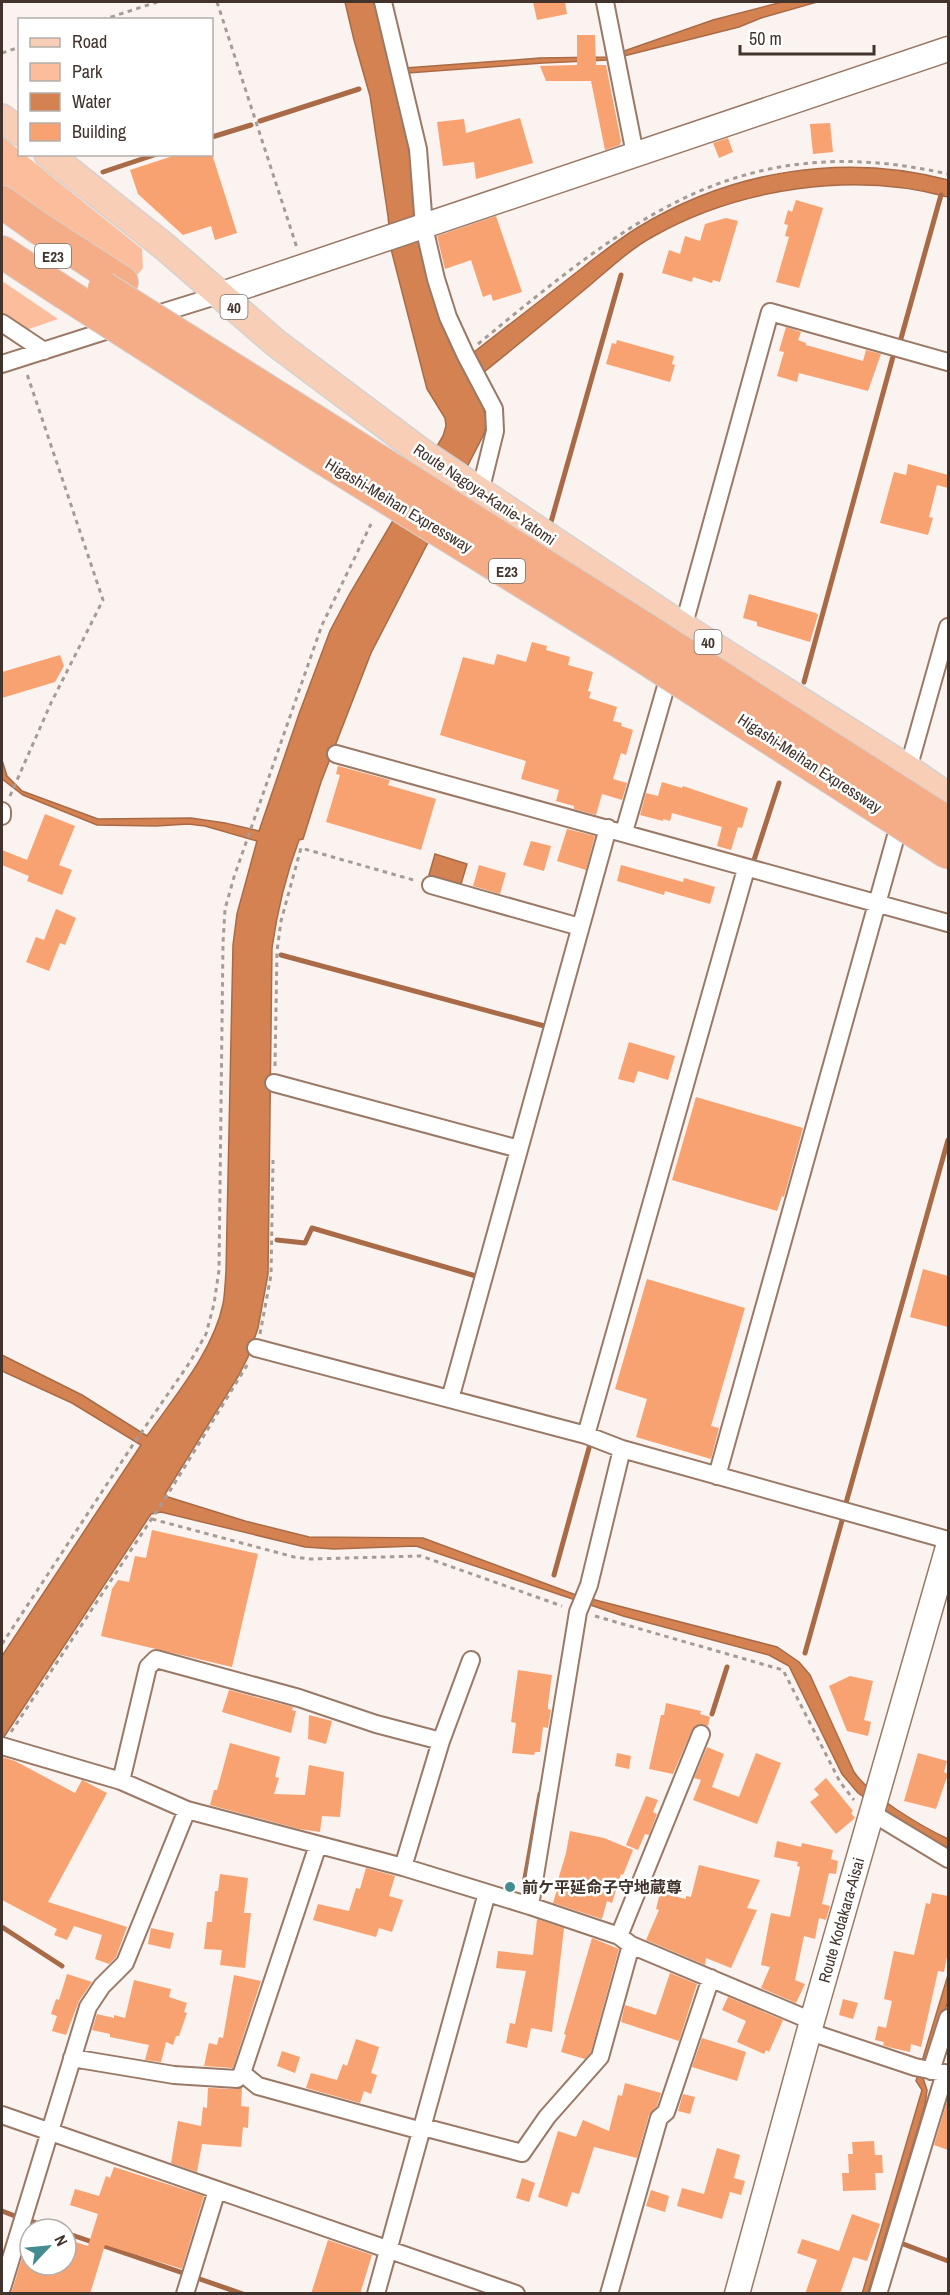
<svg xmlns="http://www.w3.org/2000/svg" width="950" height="2295" viewBox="0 0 950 2295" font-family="'Archivo Narrow','Noto Sans JP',sans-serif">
<rect width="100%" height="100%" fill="#fbf3ef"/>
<path fill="#fbbd9c" d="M2 136 19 150 20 154 25 155 142 249 143 268 133 280 2 190Z
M2 281 58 319 26 330 2 315Z"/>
<path fill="#d58252" stroke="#a96b47" stroke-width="1.5" d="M345 2H375L463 364 474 352C505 328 536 304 568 279 590 262 613 243 637 228 730 171 843 152 948 180V197C854 171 739 188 654 236 630 249 609 269 589 286 554 315 519 344 484 372L475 387C481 403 490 418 484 434L371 653 321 782 303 839 299 840C286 875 277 912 272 948L268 1274 258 1328 248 1357 239 1375 165 1494 168 1497 245 1521 309 1537 423 1538 576 1595 777 1647 799 1662 810 1675 854 1772C871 1797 921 1826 948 1839V1849L894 1818 858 1793 842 1774 789 1666 769 1655 623 1616 416 1546 334 1549 305 1547 161 1512 151 1514 2 1740V1656L141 1445 72 1403 2 1371V1355L82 1395 147 1436C174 1397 213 1352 223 1304 225 1294 225 1283 226 1272L233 945 237 914 257 841 205 826 188 824 156 826 97 825 23 795 2 779V760L7 776 22 791 98 819 191 818 225 823 259 831 299 714 330 631 349 595 443 436 446 426 445 418 427 389 391 249 388 216 370 96 354 40Z
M782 2H817L761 18 739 27 608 60 543 63 408 73 406 68 540 58 607 57 713 20Z
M435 854 467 864 461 884 429 875Z
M948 1975V2001L923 2078 927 2090 925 2105 868 2293 862 2294 922 2090 916 2081Z"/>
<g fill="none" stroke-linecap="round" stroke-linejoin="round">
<path stroke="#a96b47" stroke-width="5" d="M260 121 359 89
M212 137 251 125
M103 172 157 154
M900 342 941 195
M551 522 621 275
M804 682 894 353
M754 860 779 783
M281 955 548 1027
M277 1240 305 1243 312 1228 476 1276
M846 1503 948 1140
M554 1575 589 1448
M805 1653 843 1517
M712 1714 727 1667
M524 1884 540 1794
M2 1927 62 1966
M2 2211 15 2216
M28 2220 54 2229
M66 2233 183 2273
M898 2242 948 2261
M194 2277 243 2294"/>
</g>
<path fill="#f8a271" d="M533 2H565L567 14 537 20Z
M577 35H595L596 65H606L621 141 620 145 605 150 591 81H546L540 66 577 65Z
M520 118 533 163 476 179 474 162 443 166 437 122 464 119 466 133Z
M830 123 833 152 813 154 810 124Z
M728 138 733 152 719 158 713 143Z
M179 154H212L237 233 215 240 211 226 183 235 138 194 130 170Z
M796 200 823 208 799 288 776 282 789 237 785 236 788 225 784 224 788 210 792 212Z
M496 216 522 292 493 301 491 294 483 297 471 260 445 269 437 236Z
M726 218 738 221 720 282 713 280 712 283 693 277 692 282 662 273 669 250 680 254 685 236 700 241 705 224Z
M786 327 801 332 798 340 806 343V345L863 361 866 350 881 354 868 391 799 373 797 382 777 376 784 352 779 351Z
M617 340 674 356 672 364 675 365 670 382 606 364 612 343 616 344Z
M908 464 948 475V488L937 485 929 517 933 518 928 535 880 523 894 472 906 475Z
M749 594 816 613 818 615 810 642 757 626V622L743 618Z
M532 642 547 646 546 650 570 657 568 665 593 672 588 691 591 692 589 698 617 707 613 721 622 723 621 726 633 730 626 755 621 753 613 779 627 783 622 800 602 794 596 815 574 809V806L556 801 559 790 521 779 526 761 440 735 463 657 494 665 497 654 526 662Z
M60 655 64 666 55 682 2 698V672Z
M338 766 390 780 388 785 436 799 421 850 326 822 340 775 336 774Z
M662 782 682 788 683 786 748 808 742 828 738 827 731 850 717 846 722 827 672 813 670 821 663 819V821L640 815 646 793 658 796Z
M45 814 75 826 59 865 72 870 62 895 27 881 29 876 2 865V850L27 860Z
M567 829 595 836 586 870 557 861Z
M531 841 551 846 544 871 523 865Z
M479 865 506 873 500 894 473 886Z
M621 865 683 882 684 878 715 887 710 904 665 891 664 895 617 881Z
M56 909 76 918 65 945 60 943 49 971 26 962 36 937 44 940Z
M629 1042 675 1056 668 1080 638 1071 634 1083 618 1079Z
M696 1097 803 1128 784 1197 782 1196 777 1211 672 1180Z
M923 1269 948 1276V1327L910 1317Z
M647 1279 745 1308 711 1426 719 1428 711 1459 636 1437 647 1399 615 1389Z
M152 1530 258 1554 232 1667 101 1636 112 1589 118 1580 129 1582 135 1556 146 1558Z
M518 1670 552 1675 548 1705V1709L551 1710 548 1728 543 1727 540 1752H535L534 1755 512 1753 516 1723 511 1722Z
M850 1676 873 1681 864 1720 871 1722 868 1736 847 1731 829 1686Z
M229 1690 293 1707 292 1710 296 1711 291 1733 222 1712Z
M666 1703 701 1711 700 1714 710 1717 708 1726 699 1724 692 1730 673 1774 649 1769 661 1715H664Z
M309 1715 332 1721 326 1744 308 1739Z
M230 1743 280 1757 275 1777 279 1778 274 1794 305 1795 309 1765 344 1772 340 1817 322 1816 320 1832 299 1829 210 1805 214 1790H217Z
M707 1747 724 1754 712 1787 739 1797 756 1753 781 1763 757 1824 693 1800 701 1780 694 1778Z
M617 1753 631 1756 629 1769 615 1766Z
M918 1753 947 1761 944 1772 948 1774 936 1809 904 1801Z
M2 1757 15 1761 75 1793 82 1780 107 1793 48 1902 127 1927 116 1957 109 1964 95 1959 102 1935 74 1926 67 1940 54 1935 57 1929 2 1900Z
M826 1778 853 1811 851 1813 855 1818 836 1834 810 1802 819 1795 814 1789Z
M646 1796 658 1800 653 1812 657 1814 649 1835 645 1834 638 1850 626 1845Z
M570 1831 604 1838 633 1850 623 1875 621 1874 612 1903 607 1901 602 1919 553 1903 560 1880H558L566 1853Z
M777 1841 801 1847 802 1843 833 1850 831 1859 838 1861 836 1874 829 1873 822 1904 830 1906 826 1920 819 1918 815 1939 804 1936 795 1980 805 1984 796 2003 761 1988 770 1967 761 1965 771 1913 790 1917 800 1867 797 1866 798 1862 774 1857Z
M699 1865 760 1880 747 1908 757 1910 731 1968 706 1958 705 1965 646 1940 659 1910 656 1909 660 1893 686 1899V1896L691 1897Z
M366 1868 395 1876 389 1896 403 1900 392 1932 379 1928 376 1937 313 1920 318 1904 349 1911 356 1888 360 1889Z
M220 1874 248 1878 244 1913H251L245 1968 220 1965 222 1950 204 1949 207 1922H212L215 1891H218Z
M932 1893 948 1896V1952L944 1972 938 1971 921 2047 911 2044 910 2052 888 2047 883 2045 884 2042 875 2040 878 2026 886 2028 892 2001 884 1999 894 1951 914 1955 926 1903 930 1904Z
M537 1919 564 1928 552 2032 531 2028 527 2048 506 2043 510 2023 515 2024 526 1971 496 1968 498 1951 533 1955Z
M151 1928 174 1933 170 1949 148 1944Z
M592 1938 619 1949 591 2052 585 2059 561 2052 566 2035 564 2034Z
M670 1973 697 1984 679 2041 621 2022 625 2005 656 2015Z
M67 1974 92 1982 79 2001 66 2035 52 2031 57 2016 51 2014 56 1999 59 2000Z
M234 1975 261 1981 233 2068 204 2066 209 2043 217 2045 219 2037 223 2038Z
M134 1980 171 1989 169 1997 187 2003 184 2012 187 2013 179 2036H176L173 2045 166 2042 161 2062 145 2060 149 2045 110 2037V2034L92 2030 97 2014 114 2018V2015L125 2018Z
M728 1997 783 2020 769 2052 766 2050 764 2054 737 2042 746 2021 722 2010Z
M843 1999 858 2003 853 2019 839 2015Z
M702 2038 746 2052 737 2081 692 2067Z
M356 2039 379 2047 371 2073 377 2075 371 2094 364 2091 360 2103 306 2088 311 2073 337 2080 343 2064 347 2066Z
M282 2051 300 2057 295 2073 277 2066Z
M625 2083 661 2093 657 2106 649 2115 637 2158 594 2147 579 2194 572 2192 567 2207 538 2197 558 2131 576 2137 583 2120 609 2131 618 2095 622 2096Z
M208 2088 236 2089 242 2088 241 2106 249 2107 248 2128 243 2127 241 2147 202 2144 197 2172 171 2163 178 2121 201 2126 203 2107 207 2108Z
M683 2094 695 2097 690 2114 678 2111Z
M948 2098V2150L934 2145Z
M874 2141 875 2155H882L883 2173H875L876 2190 843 2191 842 2173H849L848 2154H853L852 2142Z
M717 2148 740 2155 734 2178 745 2181 741 2195 730 2192 722 2219 677 2206 682 2188 704 2194Z
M114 2167 204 2196 182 2269 105 2245 90 2294H11L30 2232V2265H66V2239L88 2246 98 2214 70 2205 75 2189 99 2196 106 2176 110 2178Z
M522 2178 535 2183 529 2202 516 2198Z
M651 2190 669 2196 665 2212 646 2206Z
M852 2214 880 2224 867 2261 853 2257 840 2294H805L817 2260 797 2253 802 2239 839 2251Z
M328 2240 372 2255 360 2294H311Z"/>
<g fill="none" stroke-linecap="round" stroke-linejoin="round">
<g stroke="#9a7966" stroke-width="20">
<path id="street" d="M383 2 418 149 424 227 436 279 448 317 465 354 494 409 495 431 480 492
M605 2 635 154
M148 317 219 295
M2 323 44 351
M2 364 118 327
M681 635 770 312 948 362
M336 754 948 923
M908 769 948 627
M2 811V816
M624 832 671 669
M431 885 580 927
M274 1083 519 1149
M256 1348 586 1435 622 1449 948 1540
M450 1399 608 828
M586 1435 746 869
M717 1476 901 818
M2 1746 121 1781 187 1810
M121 1781 148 1667 156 1659 299 1698 376 1724 441 1741
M872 1813 948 1859
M318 1845 242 2073 258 2086 422 2131
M403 1867 441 1741 471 1660
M530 1906 578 1612 589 1585 622 1449
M619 1936 701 1734
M810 2032 915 2067 948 2074
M72 2058 174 2075 237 2079 242 2073
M931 2071 948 2018
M2 2115 516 2294
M423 2127 522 2153 547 2117 600 2057 631 1945
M2 2288 88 2007 102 1986 125 1963 187 1810 403 1867 530 1906 619 1936 631 1945 812 2021
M185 2294 217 2190
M376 2294 487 1893
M609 2294 659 2118 666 2112 711 1978
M878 2294 945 2073"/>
</g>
<g stroke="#9a7966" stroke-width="27">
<path id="secondary" d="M219 295 948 49
M737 2294 812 2021 948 1547"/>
</g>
<g stroke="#d5d2d1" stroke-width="30">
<path id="primary" d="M2 118 20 132
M48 154 165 247 277 344 424 454 683 627 908 769 948 797"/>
</g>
<g stroke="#d5d2d1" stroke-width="34">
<path id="highway" d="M2 202 37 227 122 282
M2 252 63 292"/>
</g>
<path stroke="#a69c96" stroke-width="3" stroke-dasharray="4.5 4.5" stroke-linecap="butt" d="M217 2 297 248
M102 20 157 2
M2 53 20 47
M478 344C630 219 740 127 948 174
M10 796 51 703 103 600 27 374
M275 1066 277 951 281 921 301 848 417 881
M260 1334 271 1275 273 1160
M152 1519 294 1557 310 1559 421 1556 562 1606
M595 1616 783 1670 840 1782 854 1800
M2 1644 134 1443 190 1362 206 1334 214 1304 219 1270 223 943 225 909 234 877 322 625 371 524
M11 1732 168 1494 249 1362"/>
<use href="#street" stroke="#fff" stroke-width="16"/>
<use href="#secondary" stroke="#fff" stroke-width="24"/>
<use href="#primary" stroke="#f8ceb6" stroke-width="27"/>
<use href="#highway" stroke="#f4ad86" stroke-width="32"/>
<g stroke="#d5d2d1" stroke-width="34" stroke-linecap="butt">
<path id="highway-bridge" d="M104 288 633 621 948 823
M63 292 311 451 620 642 948 853"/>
</g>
<use href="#highway-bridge" stroke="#f4ad86" stroke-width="32"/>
</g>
<circle fill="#448c90" stroke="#fff" stroke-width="2" cx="510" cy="1887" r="6"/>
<g text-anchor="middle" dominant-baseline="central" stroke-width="5" stroke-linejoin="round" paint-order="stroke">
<g fill="#fff" stroke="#7b716b" stroke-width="1.5">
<rect x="35" y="244" width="36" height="24" rx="4.5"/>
<rect x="220.5" y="295" width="27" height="24" rx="4.5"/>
<rect x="489" y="559" width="36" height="24" rx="4.5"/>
<rect x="694.5" y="630" width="27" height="24" rx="4.5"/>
</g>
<g font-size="15" font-weight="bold" fill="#42342c">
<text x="53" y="256">E23</text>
<text x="234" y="307">40</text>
<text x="507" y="571">E23</text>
<text x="708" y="642">40</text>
</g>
<g font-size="16" fill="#42342c" stroke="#fff">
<text transform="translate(485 494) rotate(34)">Route Nagoya-Kanie-Yatomi</text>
<text transform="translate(399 505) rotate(31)">Higashi-Meihan Expressway</text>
<text transform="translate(810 763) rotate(33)">Higashi-Meihan Expressway</text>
<text transform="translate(841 1920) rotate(-74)">Route Kodakara-Aisai</text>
</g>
<g font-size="16" font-weight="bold" fill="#42342c" stroke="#fff" text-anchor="start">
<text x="522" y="1887">前ケ平延命子守地蔵尊</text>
</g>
</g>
<rect width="950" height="2295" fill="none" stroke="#42342c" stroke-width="6"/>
<rect x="18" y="18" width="195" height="138" fill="#ffffff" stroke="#b3aeab" stroke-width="1.5"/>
<rect x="30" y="38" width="30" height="9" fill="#f8ceb6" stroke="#b3aeab" stroke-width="1.5"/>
<text x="72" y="48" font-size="18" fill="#42342c">Road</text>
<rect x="30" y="63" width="30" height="18" fill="#fbbd9c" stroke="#b3aeab" stroke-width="1.5"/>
<text x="72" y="78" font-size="18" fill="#42342c">Park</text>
<rect x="30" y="93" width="30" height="18" fill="#d58252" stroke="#b3aeab" stroke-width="1.5"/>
<text x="72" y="108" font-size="18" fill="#42342c">Water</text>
<rect x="30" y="123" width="30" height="18" fill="#f8a271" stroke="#b3aeab" stroke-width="1.5"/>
<text x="72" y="138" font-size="18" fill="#42342c">Building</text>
<g transform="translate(48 2247) rotate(64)"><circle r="28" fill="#ffffff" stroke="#b3aeab" stroke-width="1.5"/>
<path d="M0-4.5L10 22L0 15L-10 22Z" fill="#448c90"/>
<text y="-9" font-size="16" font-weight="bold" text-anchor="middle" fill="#42342c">N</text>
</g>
<path d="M740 45v9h134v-9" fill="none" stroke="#42342c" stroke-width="3"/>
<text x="749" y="45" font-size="18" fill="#42342c" stroke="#ffffff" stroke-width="4.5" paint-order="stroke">50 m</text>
</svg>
